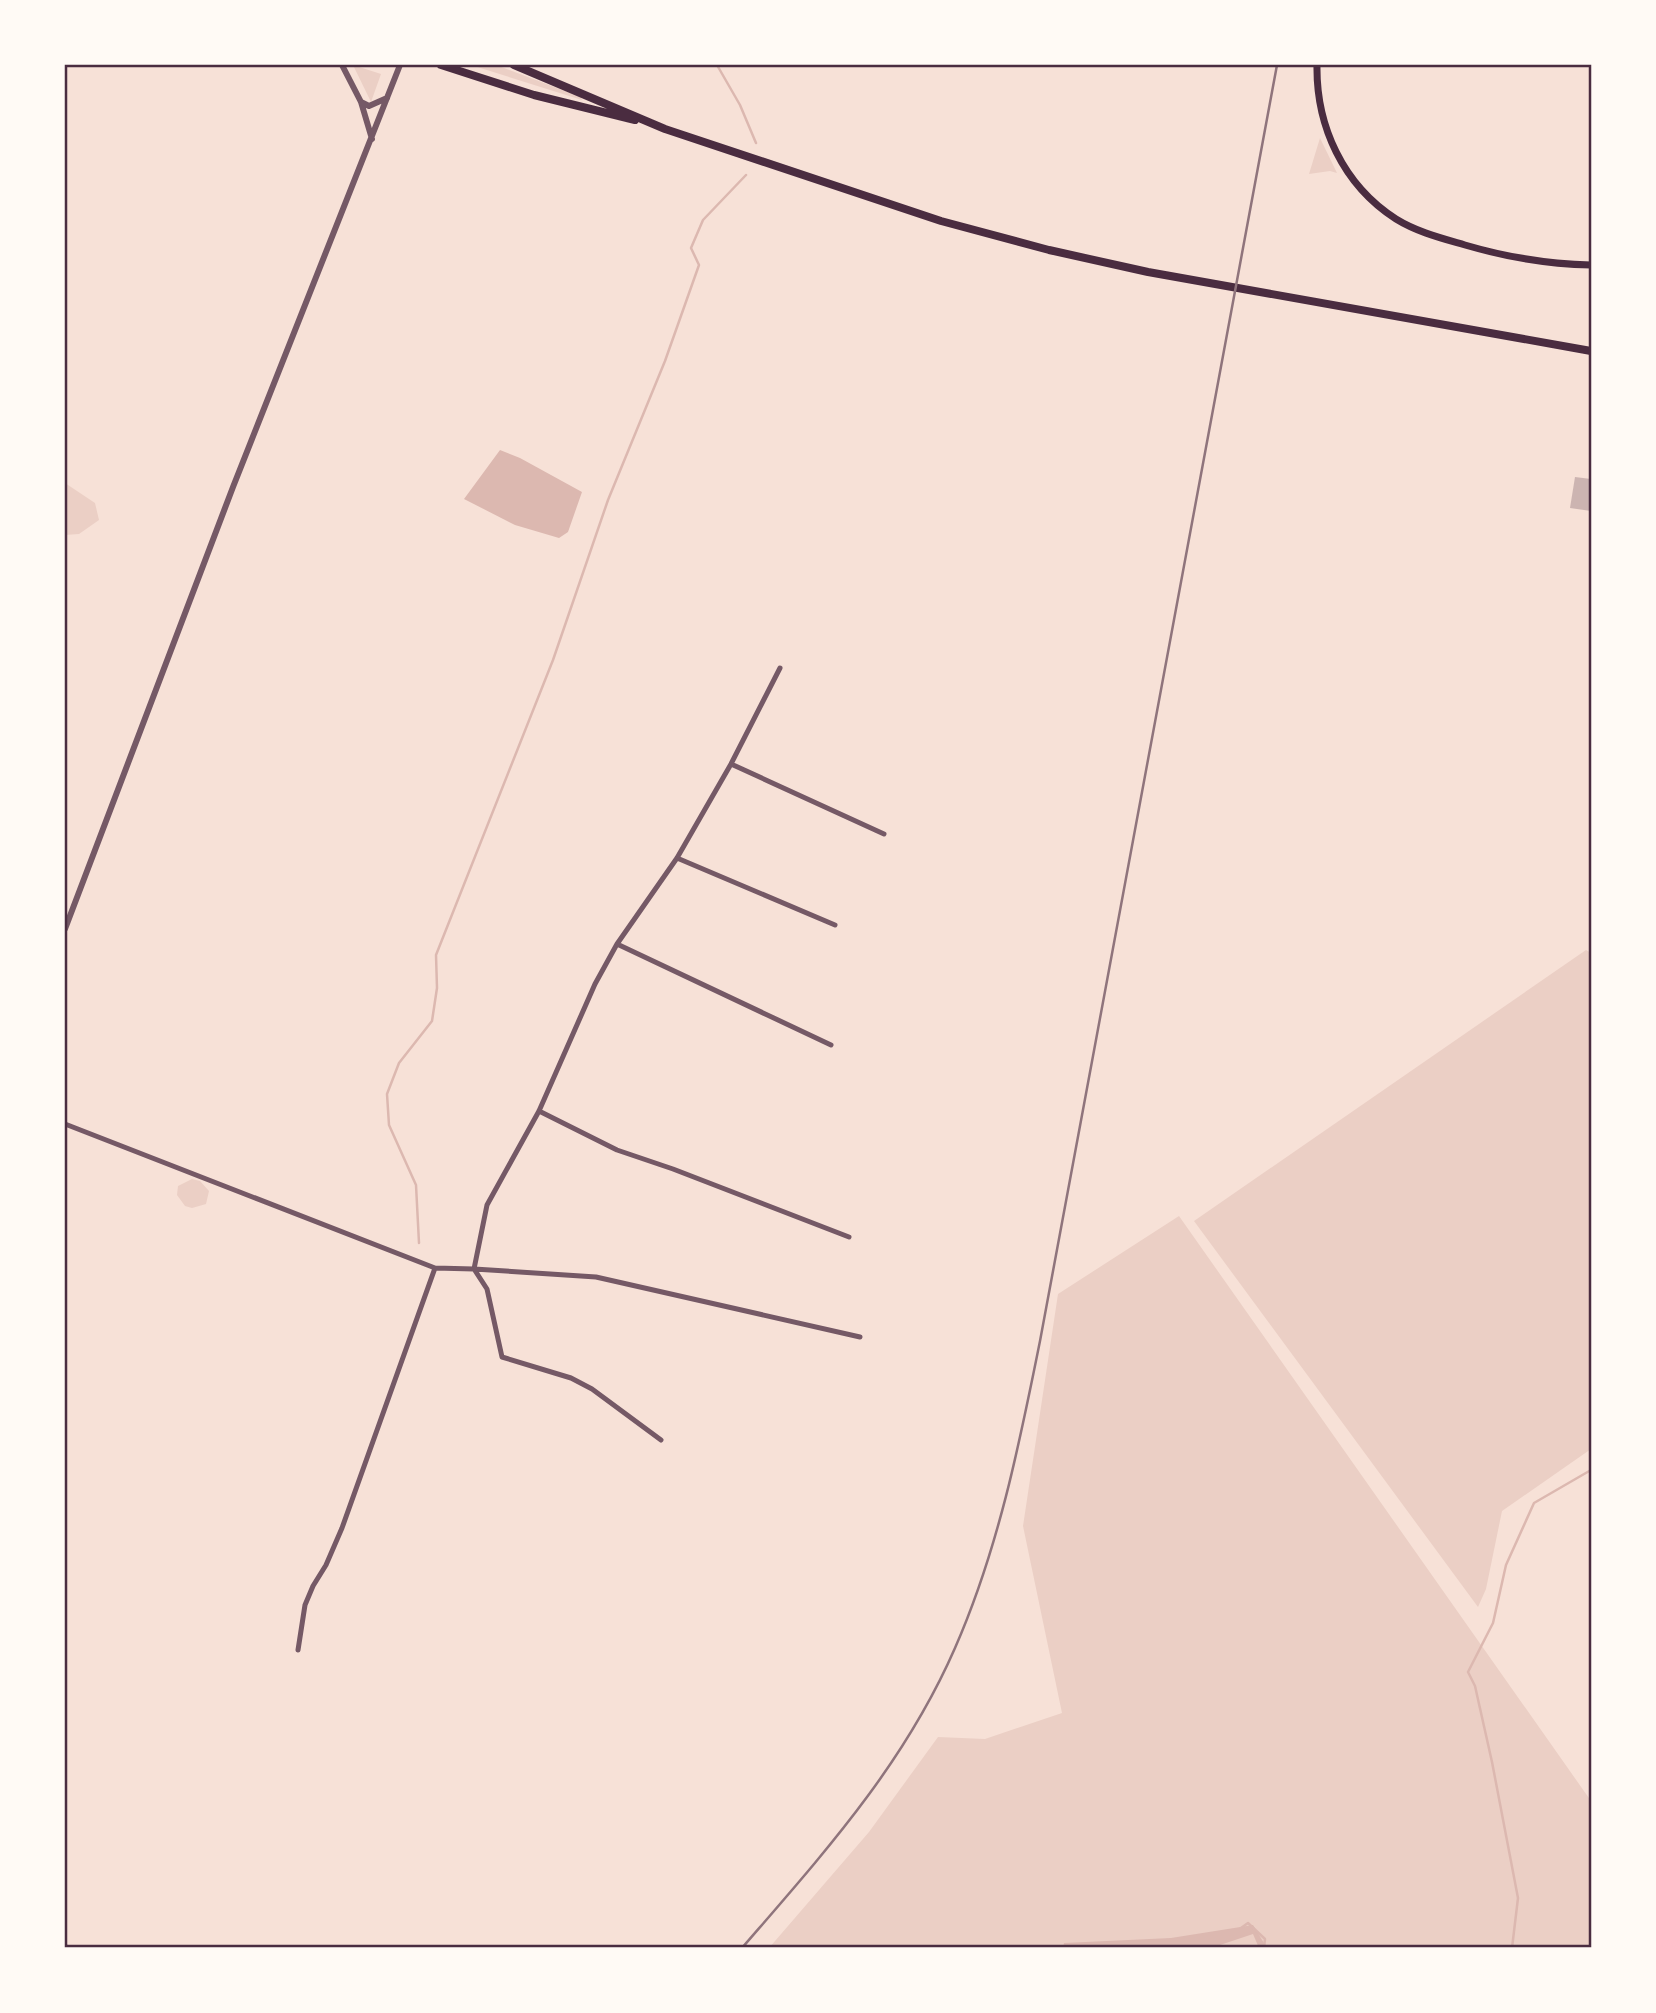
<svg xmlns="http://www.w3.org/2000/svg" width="1656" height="2013" viewBox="0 0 1656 2013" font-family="'Libre Baskerville',serif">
<rect width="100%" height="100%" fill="#f7e1d7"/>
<path fill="#ebcfc5" d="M353 65 381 74 371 102Z
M471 65H496L581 97 582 100Z
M1320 138 1337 173 1330 171 1309 174Z
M65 483 95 503 99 520 79 534 65 535Z
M1586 950 1591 953V1449L1502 1511 1486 1589 1478 1607 1194 1221Z
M192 1179 200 1181 209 1191 206 1204 192 1208 185 1206 177 1195 178 1186Z
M1179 1216 1591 1801V1948H769L869 1832 938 1737 985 1739 1062 1713 1023 1526 1058 1294Z"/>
<path fill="#dcb8b0" d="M500 450 520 458 582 492 568 532 559 538 515 525 464 499Z
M1253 1925 1267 1948H1259L1253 1934 1220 1945 1197 1948H1063L1064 1943 1171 1938Z"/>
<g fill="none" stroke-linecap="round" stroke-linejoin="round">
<path stroke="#dcb8b0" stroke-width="2.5" d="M717 65 740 105 756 143
M419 1243 416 1185 389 1125 387 1094 399 1063 432 1021 437 988 436 955 553 660 608 500 665 361 699 265 691 248 703 220 746 175
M1241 1928 1248 1923 1265 1939 1264 1948
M1512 1948 1518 1898 1492 1762 1475 1686 1468 1672 1493 1623 1506 1565 1534 1503 1591 1470"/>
</g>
<path fill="#ccb4b1" d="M1575 477 1591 479V511L1570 508Z"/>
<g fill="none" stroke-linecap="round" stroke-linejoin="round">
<path stroke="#755966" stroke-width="5" d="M731 764 884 834
M677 858 835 925
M617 944 831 1045
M539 1111 617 1150 673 1169 849 1237
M65 1124 435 1268 474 1269 596 1277 860 1337
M661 1440 592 1389 571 1378 502 1357 487 1289 474 1269 487 1205 539 1111 595 984 617 944 677 858 731 764 780 668
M298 1650 305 1605 313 1586 326 1565 342 1528 435 1268
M65 1946 67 1948"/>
<path stroke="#755966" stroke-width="6" d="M342 65 361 102 372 139
M361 102 369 106 387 98
M65 929 233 487 400 65"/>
<path stroke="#4a2c40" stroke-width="7" d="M1317 65C1316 126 1343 185 1396 219 1417 232 1441 238 1465 245 1506 257 1549 264 1591 265"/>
<path stroke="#4a2c40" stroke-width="8" d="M441 65 534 95 635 120
M514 65 665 129 941 221 1049 250 1148 272 1591 351"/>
<path stroke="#8f747c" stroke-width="2.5" d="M742 1948C824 1853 904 1765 955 1648 998 1550 1019 1446 1040 1341 1058 1246 1076 1151 1093 1056 1155 726 1213 395 1277 65"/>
</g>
<rect width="1656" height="2013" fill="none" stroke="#fffaf5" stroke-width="133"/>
<rect x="66" y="66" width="1524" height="1880" fill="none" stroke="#4a2c40" stroke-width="2.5"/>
</svg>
